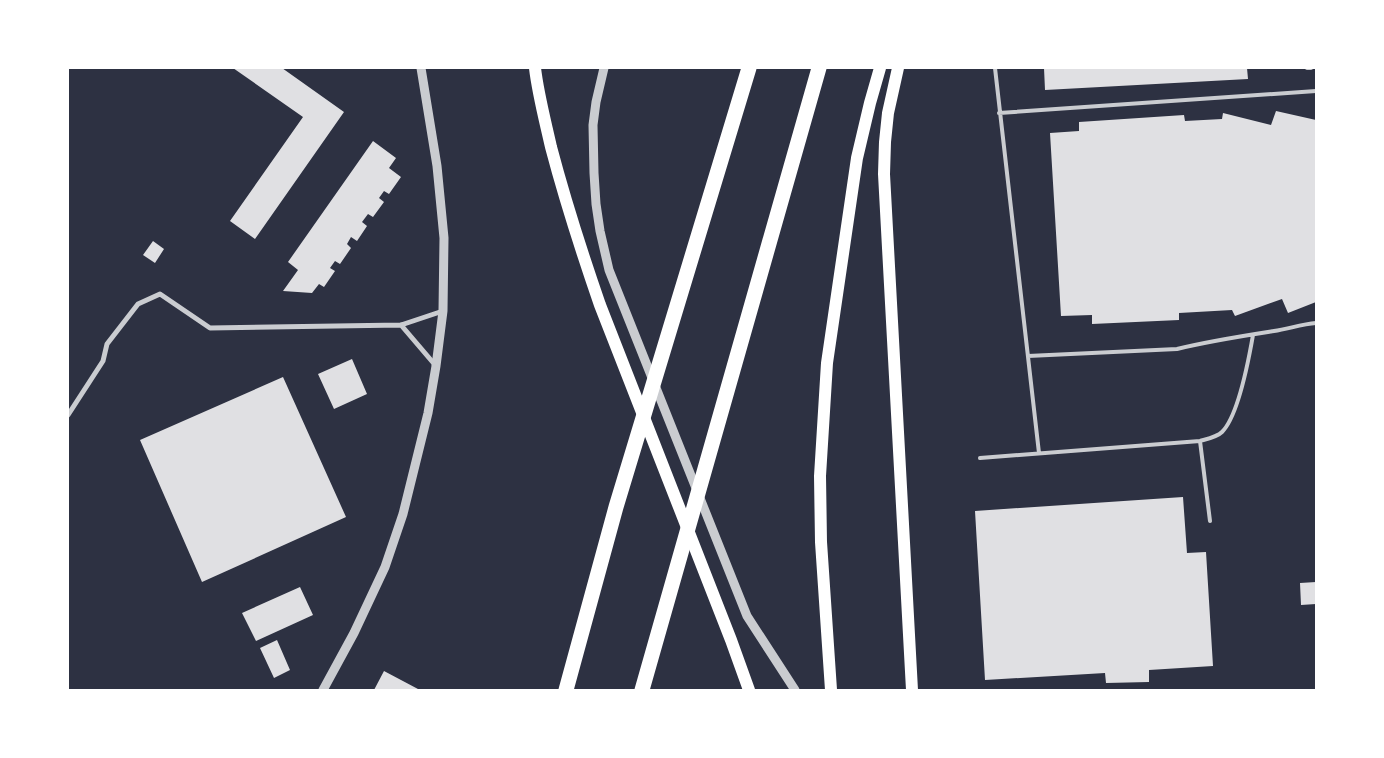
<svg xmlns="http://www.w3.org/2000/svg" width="1384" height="758" viewBox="0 0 1384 758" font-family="'Titillium Web',sans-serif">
<rect width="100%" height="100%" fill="#2d3142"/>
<path fill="#e0e0e3" d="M233 68H282L344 112 255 239 230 221 303 117Z
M1044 68H1247L1248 79 1045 90Z
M1276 111 1316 120V302L1288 313 1282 299 1235 316 1232 310 1179 313V320L1092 324V315L1061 316 1050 133 1079 131V122L1184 115 1185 121 1222 119 1223 113 1271 125Z
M373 141 396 158 389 168 401 177 389 194 384 191 379 198 384 202 373 217 368 214 362 222 367 226 357 241 351 237 347 244 351 248 340 264 335 261 330 268 335 271 324 287 319 284 312 293 283 291 298 270 288 262Z
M153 241 164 249 155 263 143 255Z
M352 359 367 394 334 409 318 374Z
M283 377 346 517 202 582 140 440Z
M1183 497 1187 553 1206 552 1213 666 1149 670V682L1106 683 1105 673 985 680 975 511Z
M1316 582V604L1301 605 1300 583Z
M300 587 313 615 256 641 242 613Z
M277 640 290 670 274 678 260 648Z
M384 671 418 689V690H374Z"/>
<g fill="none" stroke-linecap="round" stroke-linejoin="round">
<path stroke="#caccd0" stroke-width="4" d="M995 68 1039 453
M1307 68H1311
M999 113 1316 91
M1028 356 1177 349C1209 341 1242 336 1274 331 1288 329 1302 324 1316 323
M1200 441 1210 521
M980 458 1200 441C1207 439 1217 437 1222 432 1239 415 1249 358 1253 335"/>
<path stroke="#caccd0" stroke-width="5" d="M401 325 436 366
M68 415 103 361 107 344 138 304 160 294 210 328 401 325 443 311"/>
<path stroke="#caccd0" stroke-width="9" d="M604 68 596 102 593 125 594 173 596 204 600 231 609 270 747 616 795 690
M323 690 354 633 385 567 403 514 428 413 436 366 443 311 444 238 437 166 421 68"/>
<path stroke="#fff" stroke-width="12" d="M535 68C538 94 545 120 551 147 565 200 582 253 600 305L731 640 749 690
M898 68 888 113 885 142 884 174 912 690
M831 690 821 542 820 476 827 363 857 158 870 103 880 68"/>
<path stroke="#fff" stroke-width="15" d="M566 690 616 507 749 68
M642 690 819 68"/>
</g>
<rect width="1384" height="758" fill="none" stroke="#ffffff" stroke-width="138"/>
</svg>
